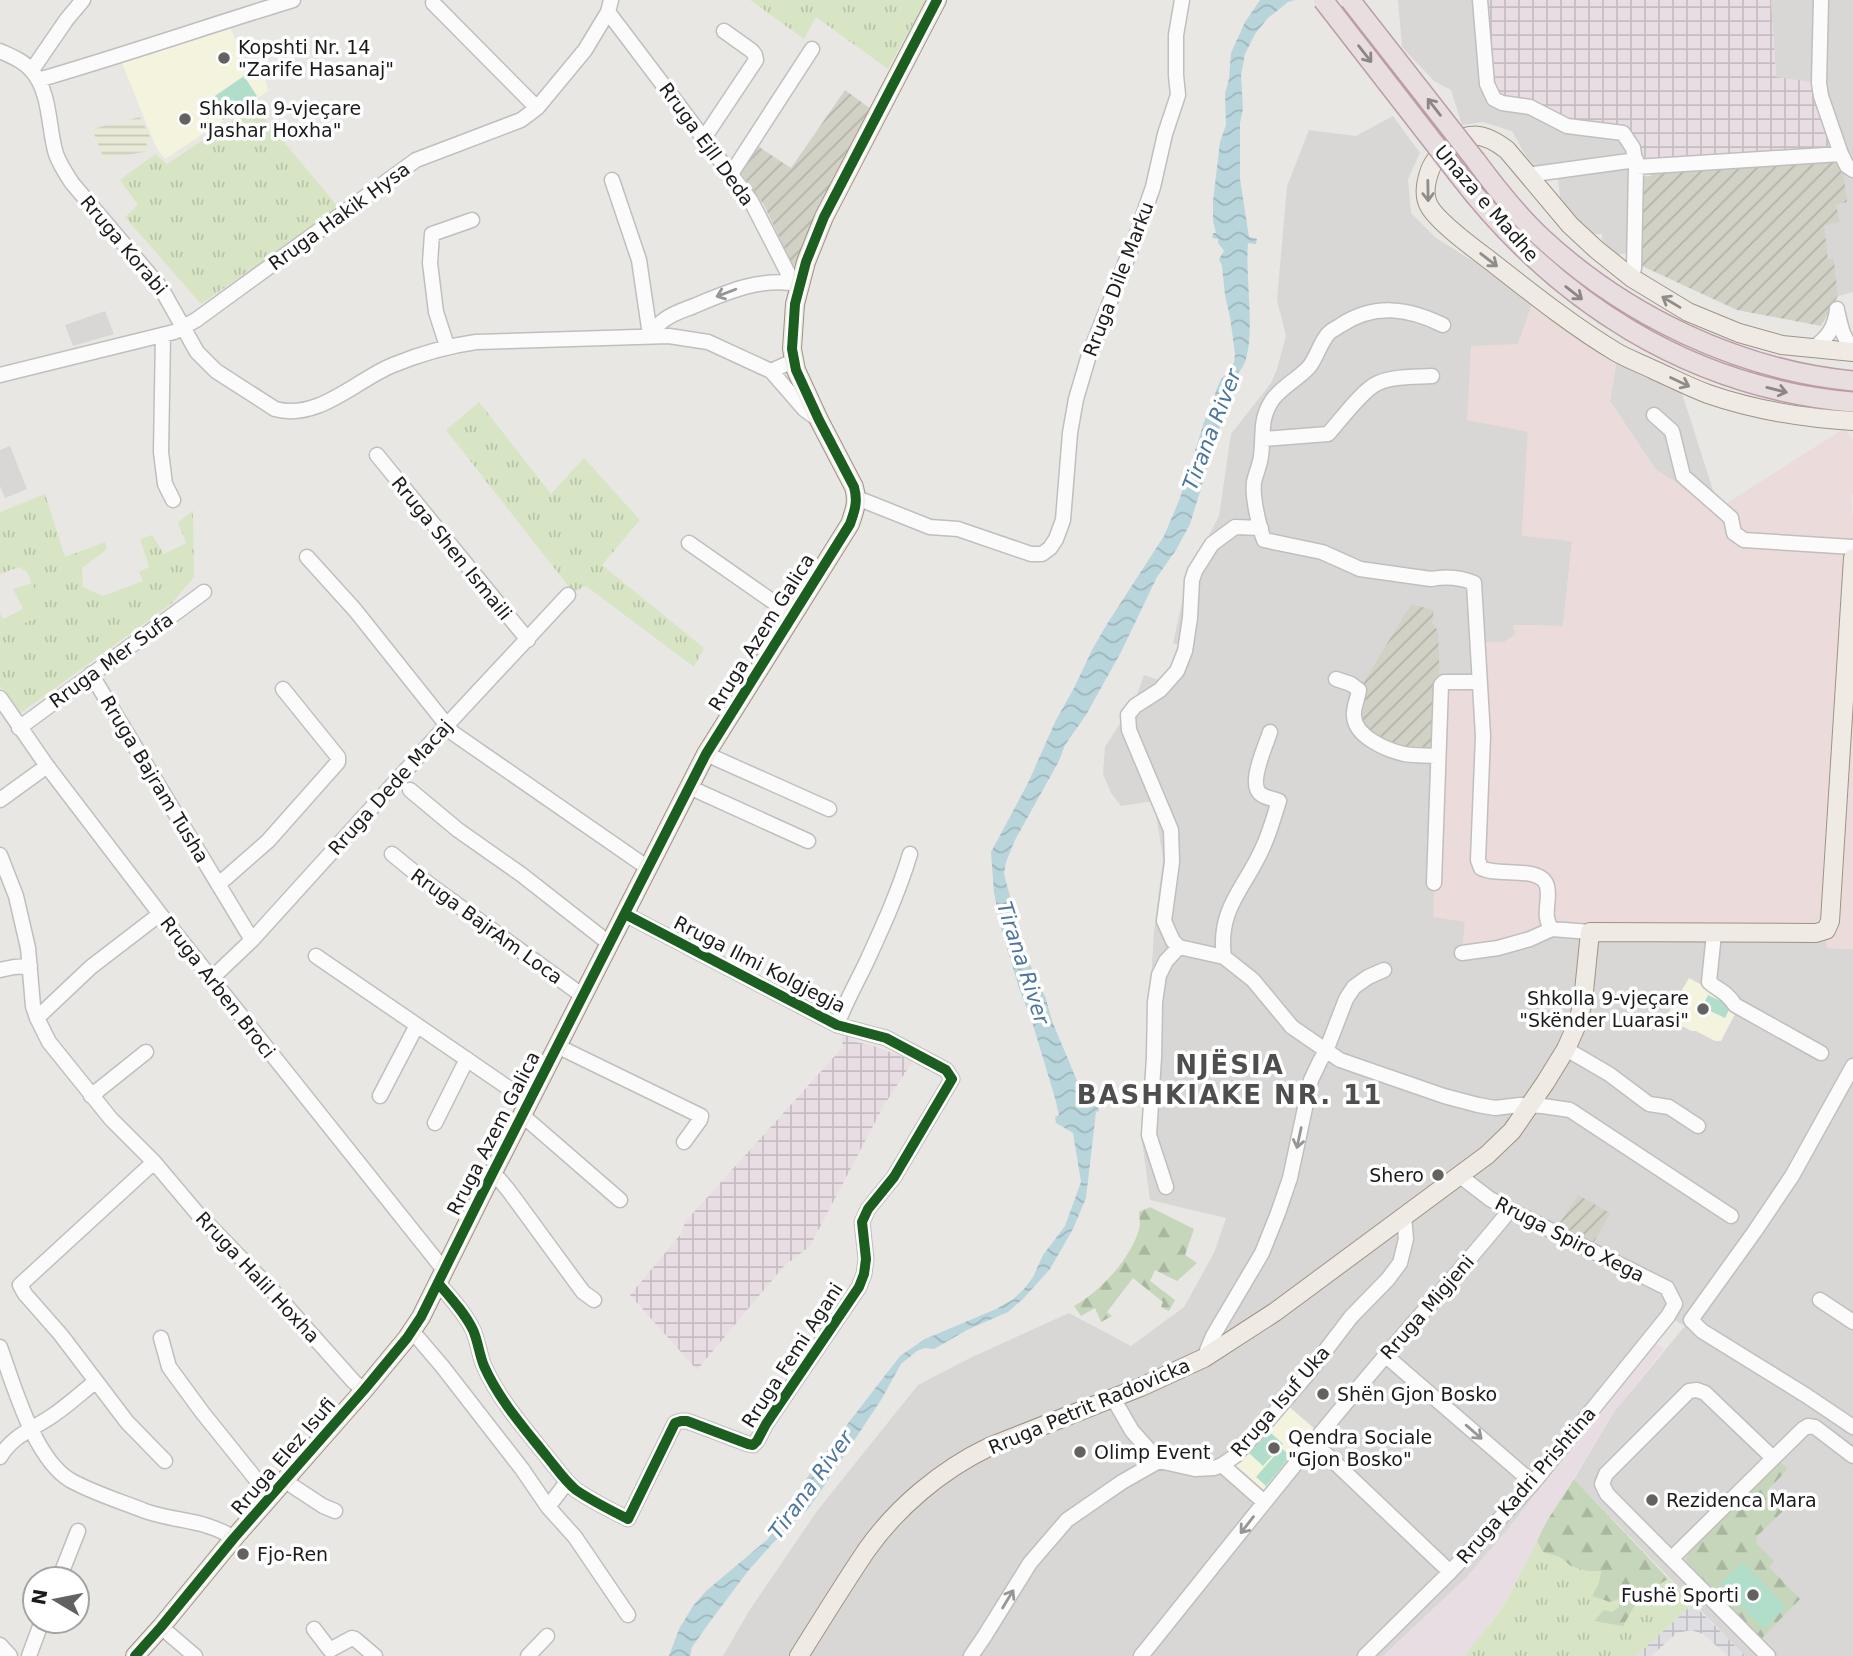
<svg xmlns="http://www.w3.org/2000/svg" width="1853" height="1656" viewBox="0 0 1853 1656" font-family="'DejaVu Sans',sans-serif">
<defs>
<pattern id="industrial-grid" width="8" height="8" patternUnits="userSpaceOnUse" patternTransform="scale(1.75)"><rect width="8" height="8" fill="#e7dde3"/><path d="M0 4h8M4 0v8" fill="none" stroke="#c6bdc2"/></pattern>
<pattern id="construction-furrows" width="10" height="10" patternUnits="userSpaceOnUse" patternTransform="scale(1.75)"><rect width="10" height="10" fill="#d2d1c6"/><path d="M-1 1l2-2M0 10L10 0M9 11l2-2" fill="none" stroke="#b4b3aa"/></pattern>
<pattern id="farmland-rules" width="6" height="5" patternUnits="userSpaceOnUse" patternTransform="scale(1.75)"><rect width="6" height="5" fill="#e9e9d7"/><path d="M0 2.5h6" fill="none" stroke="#c7c7b8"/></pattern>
<pattern id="grass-tufts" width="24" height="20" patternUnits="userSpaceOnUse" patternTransform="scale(1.75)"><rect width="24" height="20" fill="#d7e5c4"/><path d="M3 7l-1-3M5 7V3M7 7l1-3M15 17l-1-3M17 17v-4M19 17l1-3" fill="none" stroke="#b8c4a8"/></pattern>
<pattern id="forest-firs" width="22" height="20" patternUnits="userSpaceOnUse" patternTransform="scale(1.75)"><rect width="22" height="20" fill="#c5d6ba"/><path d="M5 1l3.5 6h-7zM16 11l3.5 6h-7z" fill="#a9b79f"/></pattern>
<pattern id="plaza-grid" width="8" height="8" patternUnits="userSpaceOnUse" patternTransform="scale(1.75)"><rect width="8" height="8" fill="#dfdee3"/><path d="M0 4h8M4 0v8" fill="none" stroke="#bfbec2"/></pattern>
<pattern id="water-waves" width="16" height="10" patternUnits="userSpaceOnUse" patternTransform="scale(1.75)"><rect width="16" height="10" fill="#b9d5dc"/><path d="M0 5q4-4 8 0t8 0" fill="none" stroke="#9eb6bc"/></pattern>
</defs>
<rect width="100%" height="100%" fill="#e9e7e4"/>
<path fill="#d8d7d5" d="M1398 0H1480L1623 133 1633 148 1634 253 1603 256 1602 234 1576 235 1574 213 1562 215 1558 179 1539 180 1512 131 1483 122 1462 125 1451 90 1434 81 1402 47Z
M1771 0H1853V292L1838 296 1834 259H1828L1823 224 1776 77Z
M1393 116 1420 153 1408 179 1411 213 1436 238 1534 299 1518 344 1467 420 1528 431 1522 535 1572 541 1563 626 1513 625 1516 634 1504 642H1477L1465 922 1462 952 1552 929 1826 930 1827 948 1853 949V1656H1745L1574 1479 1614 1412 1685 1326 1671 1318 1508 1529 1466 1578 1383 1656H723L749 1611 817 1511 918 1385 970 1358 1069 1313 1131 1346 1184 1307 1214 1253 1226 1218 1150 1200 1141 1133 1154 932 1163 859 1154 801 1121 806 1111 793 1103 774 1105 747 1135 700 1144 675 1159 680 1172 670 1180 645 1173 643 1188 575 1219 516 1231 434 1271 383 1277 369 1286 336 1277 300 1287 186 1309 130 1356 136Z
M105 311 114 334 73 346 65 325Z
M1618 353 1678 381 1719 509 1656 470 1610 401Z
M10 446 27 489 5 498 0 486V450Z"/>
<path fill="#ebdbda" d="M1534 299 1618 353 1610 401 1656 470 1719 508 1845 428 1853 441V492L1851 497 1853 520V949L1827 948 1826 931 1552 929 1462 953 1465 922 1433 917 1441 685 1479 682 1477 642H1504L1516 634 1513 625 1563 626 1572 541 1522 536 1528 432 1467 420 1471 346 1518 344Z"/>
<path fill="url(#industrial-grid)" d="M1480 0H1771L1776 77 1819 83 1841 154 1636 167 1623 133 1567 126 1494 99Z
M841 1032 856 1042 874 1046 913 1061 884 1105 810 1246 783 1267 697 1370 630 1295 681 1234 685 1222 843 1047Z"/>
<path fill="#f4f3de" d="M228 23 249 69 262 63 268 91 165 159 156 147 122 63Z
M1689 978 1729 1000 1736 1012 1721 1041H1715L1696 1031H1691L1666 1017Z
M1287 1405 1315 1429 1265 1491 1235 1465Z"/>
<path fill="#e7dde3" d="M1653 1341 1664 1349 1614 1412 1547 1521 1506 1601 1476 1642 1464 1656H1383L1466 1578 1508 1529Z"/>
<path fill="url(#construction-furrows)" d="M845 90 871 109 814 215 799 262 793 266 764 205 739 170 756 145 791 168Z
M1841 154 1847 202 1836 205 1840 222 1824 225 1828 259H1834L1838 296 1821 326 1737 310 1642 266 1634 253 1637 177 1651 176 1652 166Z
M1411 604 1434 610 1432 623 1438 631 1440 692 1437 756 1403 753 1355 724 1359 690Z
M1578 1195 1610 1213 1594 1242 1559 1224Z"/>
<path fill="url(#farmland-rules)" d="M140 117 151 139 146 143 149 151 104 159 92 129Z"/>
<path fill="url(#grass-tufts)" d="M750 0H926L888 69 816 17 804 39Z
M254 106 339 208 201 304 125 217 138 205 120 180 155 154 167 164Z
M479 402 551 494 584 458 640 520 602 565 704 648 694 667 586 586 573 592 446 430Z
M45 494 65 557 105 542 107 549 82 568 83 587 103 596 143 581 139 572 149 567 140 539 152 535 164 554 186 543 178 523 193 510 194 577 171 604 19 714 0 686V633L45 614 27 572 19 567 0 574V512Z
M1574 1479 1693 1604 1636 1656H1464L1490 1624 1506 1602 1547 1521Z"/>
<path fill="url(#forest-firs)" d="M1150 1207 1194 1229 1185 1255 1197 1263 1177 1281 1155 1270 1150 1281 1175 1300 1169 1311 1161 1307 1163 1302 1133 1278 1107 1312 1112 1316 1101 1322 1095 1308 1081 1316 1074 1306C1100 1292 1132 1257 1139 1229 1141 1224 1139 1217 1139 1212Z
M1780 1462 1786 1467V1471L1767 1491 1782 1506 1783 1511 1757 1536 1756 1540 1757 1544 1774 1561 1769 1567 1800 1599 1761 1639 1688 1564 1686 1559 1688 1554Z
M1574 1479 1668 1579 1640 1596 1623 1626 1594 1621 1604 1610 1612 1612 1619 1607V1599L1610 1602 1592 1596 1599 1583 1601 1571H1587L1571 1566 1560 1557 1543 1552 1537 1541 1547 1521Z"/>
<path fill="#d7e5c4" d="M32 583 45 614 0 633V613L3 619 23 609 13 589Z"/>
<path fill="#b1deca" d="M244 76 257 96 223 120 209 100Z
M1708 995 1731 1006 1725 1018 1702 1007Z
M1269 1431 1283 1444 1263 1466 1249 1453Z
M1281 1448 1291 1456 1266 1486 1256 1477Z
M1743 1562 1786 1607 1764 1629 1720 1584Z"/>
<path fill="url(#plaza-grid)" d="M1693 1604 1745 1656H1728L1703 1634 1691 1630 1677 1633 1651 1656H1636Z"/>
<path fill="url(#water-waves)" d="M1260 0H1295L1288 2 1268 18 1255 34 1245 54 1241 75 1243 109 1240 123V179L1249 237 1257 239 1256 244 1248 243C1245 279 1255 326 1246 359 1244 366 1239 372 1235 378L1190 524 1176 550 1157 577 1121 652 1086 715 1065 745 1059 761 1015 840 1006 862 1004 874 1025 953 1046 999 1052 1021 1083 1095 1095 1106 1098 1105 1099 1111 1096 1112 1086 1198 1073 1229 1050 1269 1023 1299 1008 1312 967 1330 934 1349 925 1348 917 1351 901 1364 881 1400 822 1489 808 1509 772 1544 748 1571 709 1623 692 1647 690 1656H669L679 1629 693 1606 706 1591 768 1539 812 1470 900 1356 925 1339 996 1309 1012 1300 1024 1289 1033 1277 1043 1255 1065 1226 1081 1182 1073 1133 1056 1123 1055 1117 1059 1115 1055 1098 1033 1025 1019 988 1002 932 994 893 991 852 1028 783 1056 720 1074 688 1093 648 1107 624 1164 536 1180 498 1206 416 1220 381 1234 363 1235 354 1230 317 1225 295 1222 266 1219 259 1224 251 1218 243V239L1212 238 1213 233H1216L1213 221V201L1220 142 1226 125 1225 93 1229 79 1231 53 1245 22Z"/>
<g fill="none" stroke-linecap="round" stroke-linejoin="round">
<g stroke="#c0bfbe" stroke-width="17">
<path id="minor" d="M1480 0 1487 84 1494 99 1502 103 1530 107 1567 126 1623 133 1633 148 1636 167 1634 268 1632 278
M1821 0 1819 83 1821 96 1841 154 1847 166 1853 170
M433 3 537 108
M608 12 751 201 793 283
M0 51C11 56 24 61 32 71 51 93 48 128 56 154 60 165 66 174 72 183L161 288 197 352 216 371 275 409C318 421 356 380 393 365 420 354 447 346 476 342L669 336 708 342 771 371 793 361
M32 70 67 19 83 0
M38 80C124 55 208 26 293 0
M704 138 756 60 755 55 752 51 724 31
M1636 167 1841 154
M731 174 812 49
M1527 175 1636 160
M612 180 639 260 650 335
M1838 314C1841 327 1843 339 1853 348
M1443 325C1408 308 1375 303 1341 325 1337 328 1331 330 1328 334 1320 343 1317 357 1309 367 1298 379 1283 386 1273 399 1259 419 1264 434 1261 456 1260 465 1256 473 1254 482 1252 497 1259 526 1264 540L1322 552 1360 569 1431 579C1447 576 1460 577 1474 583L1483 736 1478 860 1481 868C1498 877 1541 865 1547 886 1551 901 1541 915 1552 929
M163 335 161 452 165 484 173 500
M650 335C654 330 658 324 664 320 673 313 684 310 694 306 727 292 761 277 798 284
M447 346 436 312 430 263 432 234 472 220
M1813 348C1828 338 1835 327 1837 309
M771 371 804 409 819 420
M0 375 174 332 196 320 416 160 521 120 537 108 585 50 608 12 611 0
M1654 415 1672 431 1683 476 1731 518 1734 533 1744 540 1853 547
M1263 439 1328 434C1340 421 1363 389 1378 383 1394 376 1415 377 1432 376
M377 455 528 640
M857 498 930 527 958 529 1031 554H1042L1050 548 1056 539 1063 520 1070 433 1076 399 1089 355 1136 236 1153 187 1165 134 1178 95 1176 75V35L1182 0
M1261 528 1235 527 1212 544 1195 571 1192 580 1190 618 1185 651 1177 671 1160 690 1135 706 1128 715 1129 730 1171 830 1172 862 1164 921 1173 941 1179 947 1224 957 1253 980 1292 1027 1340 1060 1444 1096 1478 1105 1495 1108 1520 1105 1543 1106 1570 1110 1731 1216
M689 543 792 615
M307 557 355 610 453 733 648 868
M91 674 252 940
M1336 679 1351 684 1359 690C1358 698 1353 708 1354 716 1355 737 1387 750 1404 754 1415 756 1426 755 1437 756
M0 698 47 766 160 914 444 1270
M19 728 204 592
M706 754 829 809
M689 787 808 841
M410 790 458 830 522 875 610 944
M0 800 47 766
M392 854 430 885 583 996
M0 855 16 896 28 948 33 1006 37 1018 49 1042 111 1119 154 1162 197 1213 272 1290 354 1382 364 1390
M1434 883 1441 685 1444 682H1480
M219 884 268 841 338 762V757L283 689
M1714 934 1709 982C1719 991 1726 991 1735 1005L1821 1053
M1462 953 1498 948 1530 939 1552 929 1590 932
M316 956 529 1102
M1224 957C1217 908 1246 887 1263 847 1270 832 1274 816 1279 801 1274 799 1267 798 1262 795 1246 786 1266 746 1270 732
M0 970 14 967 30 966
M211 979 252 940 446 726 568 595
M37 1018 91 967 160 914
M837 1025C845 1003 857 982 867 961 883 926 899 891 910 854
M557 1046 701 1116 700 1120 684 1142
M1566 1049 1609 1074 1649 1104 1669 1107 1698 1126
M1853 1066 1792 1176 1755 1231 1691 1320 1702 1331 1807 1396 1853 1427
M91 1096 146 1052
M380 1096 417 1025
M522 1115 620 1200
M435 1123 467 1059
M154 1162 20 1285 25 1294 61 1335 127 1422 165 1461
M493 1172 509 1191 583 1292 594 1300
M1166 1187 1149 1135 1154 1057 1155 1002 1159 975 1166 961 1179 947
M438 1283C450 1297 465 1313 473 1330 478 1341 479 1354 484 1366 499 1400 525 1429 548 1458 557 1469 565 1481 576 1490 592 1501 610 1510 628 1519L675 1423 681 1421H687L748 1444 753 1445 757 1441 766 1424 859 1287 864 1274 866 1259 862 1222 868 1209 894 1177 952 1079 946 1070 886 1038 837 1025 625 914
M1820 1300 1853 1322
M412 1331 442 1366 522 1469 548 1507 575 1537 628 1615
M161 1338 169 1367 202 1412 255 1478 273 1495
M0 1347C14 1386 34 1458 70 1480 93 1493 120 1501 145 1511 177 1522 204 1519 234 1538
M1385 1355 1533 1483
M1204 1358 1213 1336 1262 1253 1278 1213 1290 1178 1311 1080 1320 1061 1326 1051 1346 999 1354 987 1368 977 1384 970
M1113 1398 1132 1431 1159 1461 1195 1469 1214 1468 1222 1465 1235 1456 1269 1419 1306 1376 1351 1317 1388 1279 1400 1263 1406 1239 1404 1216
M1312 1443 1328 1456 1450 1572
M0 1457C12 1436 33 1429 52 1416 67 1406 81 1393 95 1382
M1222 1465 1264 1502
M285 1481 323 1506 335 1511
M548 1507 567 1482
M1672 1558 1803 1429 1808 1426 1815 1427 1853 1456
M59 1579 78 1531
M161 1627 195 1656
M314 1629 330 1650 352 1638 355 1639 375 1656
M0 1645 10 1656
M29 1656 42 1621
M528 1656 547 1636
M971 1656 984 1637 1030 1563 1067 1520 1122 1482 1159 1461
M1141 1656C1212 1568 1282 1479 1355 1392 1406 1330 1460 1272 1510 1210
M1365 1656 1450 1572 1533 1483 1668 1316 1675 1304 1667 1288 1510 1210 1490 1199 1460 1176
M1768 1656 1607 1494 1602 1484 1606 1474 1689 1391 1697 1390 1705 1393 1773 1458"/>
</g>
<g stroke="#9d9483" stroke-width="20">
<path id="major" d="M1853 352 1782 345 1739 333 1688 312 1632 278 1597 250 1570 225 1507 150C1482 131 1464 130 1442 152 1437 158 1433 162 1430 170 1426 181 1423 195 1429 206 1438 222 1472 247 1488 259 1529 291 1571 325 1616 352 1628 359 1642 364 1654 370 1672 378 1689 387 1708 394 1754 410 1804 418 1853 421
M135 1656 161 1627 234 1538 364 1390 407 1338 421 1317 483 1192 706 754 850 524C855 510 858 501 854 487L819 420 796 370 792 349 795 304 806 262 824 217 937 0
M799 1656C821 1621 843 1585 866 1551 896 1508 941 1470 989 1447L1141 1387 1204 1358 1275 1312 1487 1155 1512 1131 1545 1083 1566 1049 1578 1022 1583 1001 1590 932 1816 933 1826 930 1830 921 1853 558"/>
</g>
<g stroke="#bc9da7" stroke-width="22">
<path id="highway" d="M1476 161C1496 188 1517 215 1542 238 1626 316 1739 370 1853 381
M1458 174C1556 302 1690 388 1853 402"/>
</g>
<use href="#minor" stroke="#fcfbfb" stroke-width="14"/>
<use href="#major" stroke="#efeae3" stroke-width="18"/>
<use href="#highway" stroke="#e8dedf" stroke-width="19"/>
<g stroke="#bc9da7" stroke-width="22" stroke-linecap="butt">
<path id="highway-bridge" d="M1323 0 1458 174
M1350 0 1476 161"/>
</g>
<use href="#highway-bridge" stroke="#e8dedf" stroke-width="19"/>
<g stroke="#fff" stroke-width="15">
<path id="cycleway" d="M438 1283C450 1297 465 1313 473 1330 478 1341 479 1354 484 1366 499 1400 525 1429 548 1458 557 1469 565 1481 576 1490 592 1501 610 1510 628 1519L675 1423 681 1421H687L748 1444 753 1445 757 1441 766 1424 859 1287 864 1274 866 1259 862 1222 868 1209 894 1177 952 1079 946 1070 886 1038 837 1025 625 914
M135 1656 161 1627 234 1538 364 1390 407 1338 421 1317 483 1192 706 754 850 524C855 510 858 501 854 487L819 420 796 370 792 349 795 304 806 262 824 217 937 0"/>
</g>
<use href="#cycleway" stroke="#1b5e20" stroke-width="10"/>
</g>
<defs><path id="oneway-shaft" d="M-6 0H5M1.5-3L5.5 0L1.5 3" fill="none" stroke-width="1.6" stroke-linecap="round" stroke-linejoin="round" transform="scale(1.75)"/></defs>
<g stroke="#8c8687">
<use href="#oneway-shaft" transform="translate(1365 54) rotate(52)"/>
<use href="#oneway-shaft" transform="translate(1434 107) rotate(-128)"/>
<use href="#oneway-shaft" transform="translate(1574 293) rotate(38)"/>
<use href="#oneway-shaft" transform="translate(1777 390) rotate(14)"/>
</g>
<g stroke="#908d89">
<use href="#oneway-shaft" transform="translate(1428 191) rotate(89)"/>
<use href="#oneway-shaft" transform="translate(1489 260) rotate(38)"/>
<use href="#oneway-shaft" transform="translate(1671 302) rotate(-149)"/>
<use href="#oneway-shaft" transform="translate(1680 382) rotate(25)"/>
</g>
<g stroke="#979696">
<use href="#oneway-shaft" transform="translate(726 293) rotate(159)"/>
<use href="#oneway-shaft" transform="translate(1299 1138) rotate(102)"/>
<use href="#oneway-shaft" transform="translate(1474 1432) rotate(41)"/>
<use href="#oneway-shaft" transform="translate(1247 1525) rotate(128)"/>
<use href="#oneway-shaft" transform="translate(1008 1599) rotate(-59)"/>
</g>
<g fill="#636261" stroke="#fff" stroke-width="2.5">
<circle cx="224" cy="58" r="7"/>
<circle cx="185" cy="119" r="7"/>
<circle cx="1703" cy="1009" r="7"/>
<circle cx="1438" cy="1175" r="7"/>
<circle cx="1323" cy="1394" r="7"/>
<circle cx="1274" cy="1448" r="7"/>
<circle cx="1080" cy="1452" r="7"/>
<circle cx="1652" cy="1500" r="7"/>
<circle cx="243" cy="1554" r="7"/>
<circle cx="1753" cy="1595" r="7"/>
</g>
<g text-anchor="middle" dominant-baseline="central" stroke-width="7" stroke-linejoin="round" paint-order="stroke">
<g font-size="19" fill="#1b1b1b" stroke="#fff" text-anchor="start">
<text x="238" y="47">Kopshti Nr. 14<tspan x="238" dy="22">"Zarife Hasanaj"</tspan></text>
<text x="199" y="108">Shkolla 9-vjeçare<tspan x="199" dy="22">"Jashar Hoxha"</tspan></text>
<text x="1689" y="998" text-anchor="end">Shkolla 9-vjeçare<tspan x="1689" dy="22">"Skënder Luarasi"</tspan></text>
<text x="1424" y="1175" text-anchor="end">Shero</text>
<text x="1337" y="1394">Shën Gjon Bosko</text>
<text x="1288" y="1437">Qendra Sociale<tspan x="1288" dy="22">"Gjon Bosko"</tspan></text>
<text x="1094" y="1452">Olimp Event</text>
<text x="1666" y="1500">Rezidenca Mara</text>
<text x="257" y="1554">Fjo-Ren</text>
<text x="1739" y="1595" text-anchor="end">Fushë Sporti</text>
</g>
<g font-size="19" fill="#1b1b1b" stroke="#fff">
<text transform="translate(707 144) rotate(54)">Rruga Ejll Deda</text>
<text transform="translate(1487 203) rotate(49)">Unaza e Madhe</text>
<text transform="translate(339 216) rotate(-36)">Rruga Hakik Hysa</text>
<text transform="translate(124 245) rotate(50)">Rruga Korabi</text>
<text transform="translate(1118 279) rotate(-69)">Rruga Dile Marku</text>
<text transform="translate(452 548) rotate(51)">Rruga Shen Ismaili</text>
<text transform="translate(761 632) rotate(-58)">Rruga Azem Galica</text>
<text transform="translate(111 660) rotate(-36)">Rruga Mer Sufa</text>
<text transform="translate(155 779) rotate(59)">Rruga Bajram Tusha</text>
<text transform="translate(390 787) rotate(-48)">Rruga Dede Macaj</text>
<text transform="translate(487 926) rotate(36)">Rruga BajrAm Loca</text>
<text transform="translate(760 964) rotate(27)">Rruga Ilmi Kolgjegja</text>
<text transform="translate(218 987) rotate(52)">Rruga Arben Broci</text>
<text transform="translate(493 1133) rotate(-63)">Rruga Azem Galica</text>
<text transform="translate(1570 1239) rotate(27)">Rruga Spiro Xega</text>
<text transform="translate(258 1277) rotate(47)">Rruga Halil Hoxha</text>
<text transform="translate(1427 1307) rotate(-49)">Rruga Migjeni</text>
<text transform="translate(792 1355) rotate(-57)">Rruga Femi Agani</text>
<text transform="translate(1280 1401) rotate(-49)">Rruga Isuf Uka</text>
<text transform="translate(1089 1406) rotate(-23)">Rruga Petrit Radovicka</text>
<text transform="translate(283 1456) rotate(-49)">Rruga Elez Isufi</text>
<text transform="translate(1526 1485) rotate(-49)">Rruga Kadri Prishtina</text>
</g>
<g font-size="21" font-style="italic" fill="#4c769d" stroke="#fff">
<text transform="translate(1212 430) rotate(-69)">Tirana River</text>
<text transform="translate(1023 963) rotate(72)">Tirana River</text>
<text transform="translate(811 1485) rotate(-54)">Tirana River</text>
</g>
<g font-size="26" font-weight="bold" letter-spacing="2" fill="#4e4e4e" stroke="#fff">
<text x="1230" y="1065">NJËSIA<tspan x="1230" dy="30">BASHKIAKE NR. 11</tspan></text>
</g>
</g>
<g transform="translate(56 1600) rotate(280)"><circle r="33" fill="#ffffff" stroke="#a4a4a4" stroke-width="2"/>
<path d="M0-5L12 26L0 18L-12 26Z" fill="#636261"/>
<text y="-10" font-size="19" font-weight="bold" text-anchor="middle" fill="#1b1b1b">N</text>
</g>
</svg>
